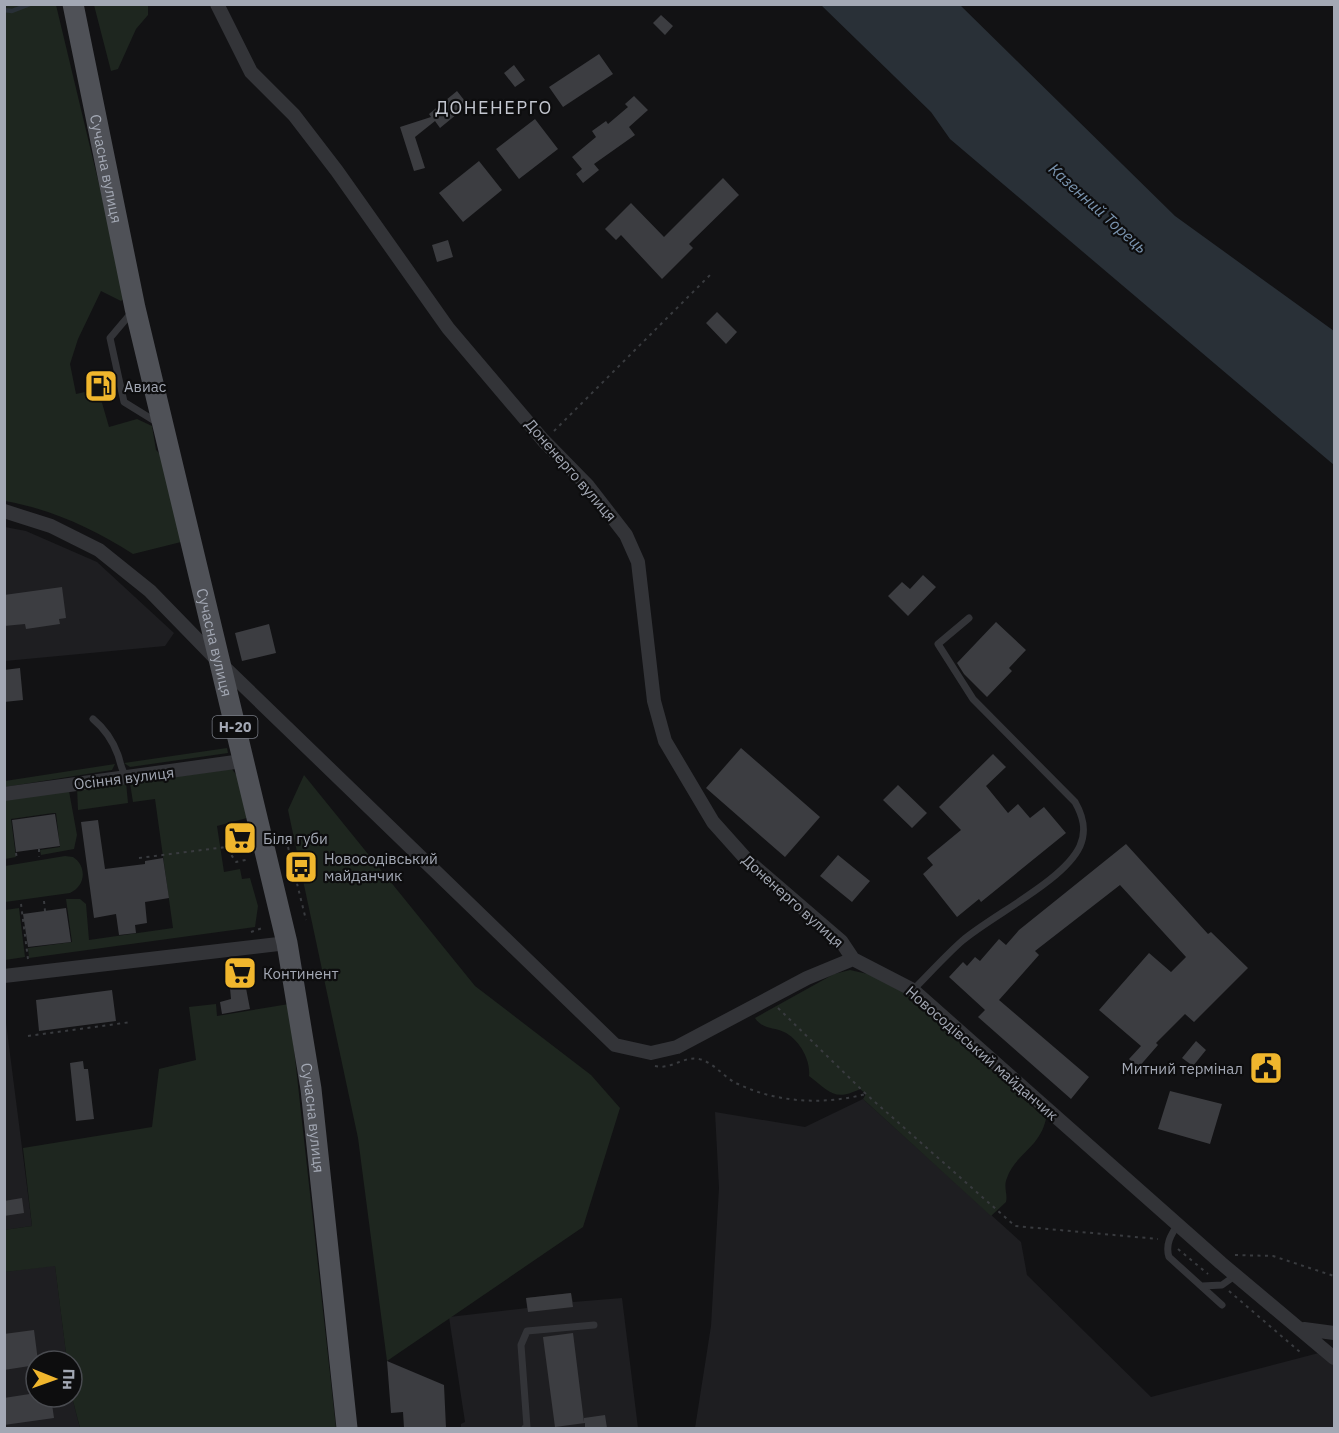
<svg xmlns="http://www.w3.org/2000/svg" width="1339" height="1433" viewBox="0 0 1339 1433" font-family="'IBM Plex Sans',sans-serif">
<rect width="100%" height="100%" fill="#121214"/>
<path fill="#1e1e21" d="M5 527 26 531 97 562 174 633 165 646 5 661Z
M4 1007 32 1226 5 1230H4Z
M863 1099 1021 1242 1027 1275 1151 1397 1334 1349V1428H695L711 1326 719 1188 715 1112 805 1127Z
M55 1265 67 1361H36V1397H72L80 1428H5L4 1272Z
M571 1293 573 1302 622 1298 638 1428H461V1424L465 1422 449 1317 527 1308 526 1298Z"/>
<path fill="#1e261f" d="M4 5H56L126 297 121 301 101 291 78 339 70 364 76 394 98 389 109 427 137 419 152 426 156 450 167 461 185 541 133 554C94 529 51 509 5 501Z
M94 5H148V15L136 29 118 69 111 71Z
M227 748 228 753 130 767 124 763Z
M115 764 112 770 5 787V781Z
M232 769 237 776 247 818 217 826 224 872 240 869 242 879 250 878 258 906 255 927 29 958 28 948 72 942 66 899H80L86 904 89 940 173 928 155 799 133 802 130 783Z
M304 775 475 986 591 1075 620 1108 583 1227 387 1361 358 1138 288 810Z
M126 782 128 803 78 810 77 787Z
M69 791 77 835 74 849 41 855 40 850 60 847 56 813H53L11 819 16 857 5 859V799Z
M65 856 73 857C87 866 86 886 70 893L5 902V866Z
M19 908 25 957 5 960V910Z
M850 970 881 977 909 995 1046 1119C1039 1149 1015 1154 1007 1178 1003 1187 1008 1194 1006 1202L991 1216 863 1099 866 1094 860 1089C834 1102 829 1091 809 1076 811 1060 799 1039 784 1032 773 1027 762 1029 755 1018L834 974Z
M216 1004 217 1016 289 1004 336 1428H80L72 1397V1361H67L55 1266 5 1272 4 1230 32 1226 23 1148 152 1127 159 1069 196 1060 189 1007Z"/>
<path fill="#293037" d="M821 5H960L1175 216 1334 331V465L950 139 931 112Z"/>
<g fill="none" stroke-linecap="round" stroke-linejoin="round">
<path stroke="#293037" stroke-width="4.5" d="M4 10 12 11 30 4"/>
</g>
<path fill="#3c3d41" d="M661 15 673 26 665 35 653 23Z
M599 54 613 74 563 107 549 87Z
M514 65 525 80 515 87 504 73Z
M457 91 468 105 440 128 435 121 415 137 425 168 414 171 400 127 431 117 429 114Z
M634 96 648 110 629 127 635 135 594 164 599 170 583 183 576 174 582 169 572 157 596 137 592 131 606 121 608 124 628 107 625 104Z
M535 119 558 149 519 179 496 149Z
M479 161 502 190 463 222 439 193Z
M723 178 739 195 689 244 693 248 662 279 621 235 616 240 605 229 631 203 664 237Z
M448 240 453 257 437 262 432 245Z
M717 312 737 332 726 344 706 323Z
M109 372 114 396 93 400 88 376Z
M923 575 936 587 908 616 888 596 902 582 910 589Z
M62 587 66 618 59 619 60 624 26 629 25 624 4 626V595Z
M996 622 1026 650 1009 668 1012 671 987 697 964 674 957 663Z
M269 624 276 653 242 661 235 633Z
M20 668 23 700 4 702V670Z
M741 748 820 817 785 857 706 788Z
M993 754 1006 767 986 786 1008 813 1018 804 1030 818 1044 807 1066 833 981 902 979 899 957 917 923 874 933 865 927 858 961 830 939 807Z
M898 785 927 813 912 828 883 800Z
M55 814 60 846 16 852 12 820Z
M98 820 105 869 145 864V861L163 858 169 898 145 902 147 923 135 925 136 933 119 935 116 914 94 918 81 822Z
M243 822 249 850 237 853 231 825Z
M1126 844 1208 934 1211 932 1248 968 1194 1022 1185 1014 1156 1043 1158 1045 1138 1068 1129 1059 1141 1046 1099 1010 1149 953 1171 972 1186 957 1120 885 1035 951 1039 955 999 1000 1089 1077 1071 1099 978 1017 985 1010 949 977 963 962 967 966 975 957 980 961 999 939 1006 945 1019 930Z
M838 855 870 881 852 902 820 876Z
M66 908 71 942 28 947 23 914Z
M247 963 249 983H245L250 1009 222 1014 220 1002 231 999 228 965Z
M112 990 116 1021 39 1031 36 1000Z
M1196 1041 1206 1050 1193 1066 1182 1058Z
M83 1061 84 1069H88L94 1119 76 1121 70 1063Z
M1170 1091 1222 1104 1210 1144 1158 1129Z
M22 1198 24 1213 4 1216V1201Z
M571 1293 573 1307 528 1312 526 1298Z
M34 1330 38 1361 36 1365 4 1370V1334Z
M573 1333 584 1422V1418L605 1415 607 1428H585V1423L555 1427 543 1337Z
M387 1361 444 1385 446 1428H404L403 1412 391 1413Z
M36 1393V1397H51L54 1418 4 1425V1398Z"/>
<g fill="none" stroke-linecap="round" stroke-linejoin="round">
<path stroke="#393b3f" stroke-width="2" stroke-dasharray="3 4.5" stroke-linecap="butt" d="M554 431 711 274
M288 847 306 920
M39 849V857
M16 853 17 860
M139 858 226 847 236 862 250 859
M44 901 45 911
M21 904 28 959
M251 932 265 927
M778 1008 866 1094 1015 1226 1158 1239
M28 1036 131 1022
M655 1066C671 1070 683 1056 699 1059 715 1063 724 1078 738 1084 778 1103 824 1105 866 1094
M1178 1249 1208 1274
M1235 1255 1273 1256 1334 1276
M1229 1291 1300 1352"/>
<path stroke="#333438" stroke-width="7" d="M132 312 110 338 124 402 158 423
M93 719C105 729 113 741 118 755 121 764 121 770 127 778
M913 990C929 974 945 956 962 941 992 915 1064 881 1080 846 1087 830 1083 816 1075 802L973 699 938 644 969 618
M1178 1224C1171 1235 1165 1244 1169 1257L1222 1305
M1202 1286 1222 1285 1236 1275
M525 1428 527 1427 521 1345 527 1331 594 1325"/>
<path stroke="#333438" stroke-width="14" d="M217 4 251 72 294 115 337 171 448 328 543 440 588 486 626 535 638 562 654 701 665 741 713 822 747 860 841 941 853 959
M4 511 51 526 99 550 150 591 221 664 615 1045 651 1053 677 1047 807 978 853 959 913 990 1221 1263 1334 1358
M4 794 242 761
M4 976 287 943
M1304 1329 1334 1333"/>
<path stroke="#4f5157" stroke-width="21" id="s1" d="M73 4 135 308 287 943 311 1089 347 1428"/>
</g>
<defs>
<g id="fuel-square" transform="scale(1.725)"><rect x="-9" y="-9" width="18" height="18" rx="4" fill="#f0b62d" stroke="#0d0d0e"/><path d="M-5.5-6h7V0h2V4h1.3V-2.5L3-4.5l.8-.8L6-3V5H2.5V1h-1V6h-7ZM-4.2-4.7v3.2H.2V-4.7Z" fill="#111"/></g>
<g id="supermarket-square" transform="scale(1.725)"><rect x="-9" y="-9" width="18" height="18" rx="4" fill="#f0b62d" stroke="#0d0d0e"/><path d="M-6-5.5h2.5l.6 2H6L4.5 2H-2.5L-4.4-4H-6ZM-1.5 3.2a1.3 1.3 0 1 0 .1 0ZM3 3.2a1.3 1.3 0 1 0 .1 0Z" fill="#111"/></g>
<g id="bus-square" transform="scale(1.725)"><rect x="-9" y="-9" width="18" height="18" rx="4" fill="#f0b62d" stroke="#0d0d0e"/><path d="M-5-6H5V4H4V6H2V4H-2V6H-4V4H-5ZM-3.5-4V0h7V-4ZM-3.5 1.2v1.5H-2V1.2ZM2 1.2v1.5H3.5V1.2Z" fill="#111"/></g>
<g id="civic-square" transform="scale(1.725)"><rect x="-9" y="-9" width="18" height="18" rx="4" fill="#f0b62d" stroke="#0d0d0e"/><path d="M-.6-6.5H3V-4.5H.6V-3L4-1V1h2V6H-6V1h2V-1L-.6-3ZM-1.2 2.5V6h2.4V2.5Z" fill="#111"/></g>
</defs>
<g fill-rule="evenodd">
<use href="#fuel-square" x="101" y="386"/>
<use href="#supermarket-square" x="240" y="838"/>
<use href="#bus-square" x="301" y="867"/>
<use href="#supermarket-square" x="240" y="973"/>
<use href="#civic-square" x="1266" y="1068"/>
</g>
<g text-anchor="middle" dominant-baseline="central" stroke-width="4.5" stroke-linejoin="round" paint-order="stroke">
<rect fill="#0d0d0e" stroke="#767a82" stroke-width="1.5" x="212.5" y="716" width="45" height="22" rx="4.5"/>
<g font-size="14" font-weight="bold" fill="#a3a8b4">
<text x="235" y="727">Н-20</text>
</g>
<g font-size="15" fill="#a3a8b4" stroke="#0d0d0e">
<text stroke="none"><textPath href="#s1" startOffset="168">Сучасна вулиця</textPath></text>
<text transform="translate(571 470) rotate(49)">Доненерго вулиця</text>
<text stroke="none"><textPath href="#s1" startOffset="654">Сучасна вулиця</textPath></text>
<text transform="translate(124 778) rotate(-7)">Осіння вулиця</text>
<text transform="translate(793 901) rotate(42)">Доненерго вулиця</text>
<text transform="translate(982 1053) rotate(41)">Новосодівський майданчик</text>
<text stroke="none"><textPath href="#s1" startOffset="1140">Сучасна вулиця</textPath></text>
</g>
<g font-size="15" fill="#a3a8b4" stroke="#0d0d0e" text-anchor="start">
<text x="124" y="386">Авиас</text>
<text x="263" y="838">Біля губи</text>
<text x="324" y="858">Новосодівський<tspan x="324" dy="17">майданчик</tspan></text>
<text x="263" y="973">Континент</text>
<text x="1243" y="1068" text-anchor="end">Митний термінал</text>
</g>
<g font-size="16" font-style="italic" fill="#7a94af" stroke="#0d0d0e">
<text transform="translate(1098 208) rotate(42)">Казенний Торець</text>
</g>
<g font-size="18" letter-spacing="1.5" fill="#c4c7d0" stroke="#0d0d0e">
<text x="494" y="107">ДОНЕНЕРГО</text>
</g>
</g>
<rect width="1339" height="1433" fill="none" stroke="#a3a8b4" stroke-width="12"/>
<g transform="translate(54 1379) rotate(91)"><circle r="28" fill="#0d0d0e" stroke="#494b50" stroke-width="1.5"/>
<path d="M0-4.5L10 22L0 15L-10 22Z" fill="#f0b62d"/>
<text y="-9" font-size="16" font-weight="bold" text-anchor="middle" fill="#a3a8b4">Пн</text>
</g>
</svg>
